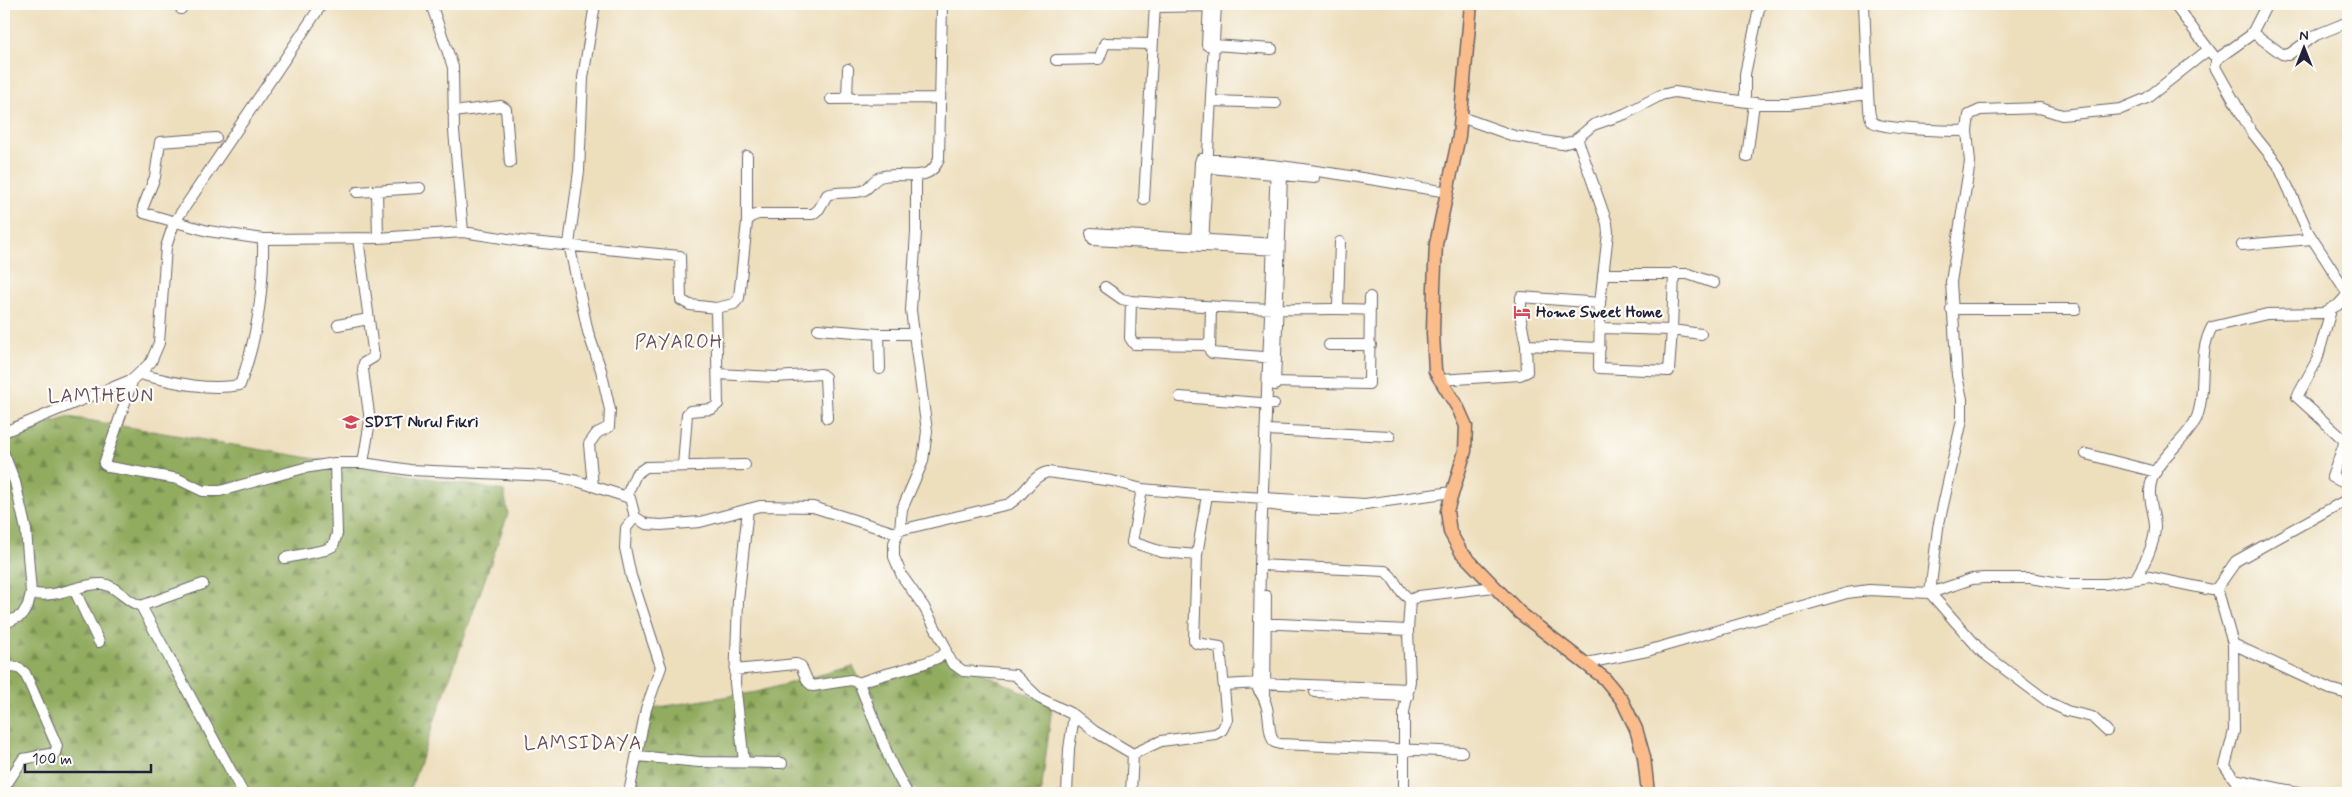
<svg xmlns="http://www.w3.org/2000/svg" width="2352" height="797" viewBox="0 0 2352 797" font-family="Mynerve,sans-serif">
<defs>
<pattern id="forest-firs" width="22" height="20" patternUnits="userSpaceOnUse" patternTransform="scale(1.25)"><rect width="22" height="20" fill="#91ac5e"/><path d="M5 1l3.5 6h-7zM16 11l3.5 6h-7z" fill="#768c4f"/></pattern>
</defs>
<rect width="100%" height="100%" fill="#fdfcf7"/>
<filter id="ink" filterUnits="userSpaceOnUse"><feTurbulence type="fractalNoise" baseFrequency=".02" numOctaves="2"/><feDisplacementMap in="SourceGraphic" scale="10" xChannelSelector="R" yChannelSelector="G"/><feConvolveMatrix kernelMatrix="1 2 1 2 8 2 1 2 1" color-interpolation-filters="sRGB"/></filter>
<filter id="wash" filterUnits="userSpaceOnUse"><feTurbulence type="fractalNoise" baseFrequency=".0096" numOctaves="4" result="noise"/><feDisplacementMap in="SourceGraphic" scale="20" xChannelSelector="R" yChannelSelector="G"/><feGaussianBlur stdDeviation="1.12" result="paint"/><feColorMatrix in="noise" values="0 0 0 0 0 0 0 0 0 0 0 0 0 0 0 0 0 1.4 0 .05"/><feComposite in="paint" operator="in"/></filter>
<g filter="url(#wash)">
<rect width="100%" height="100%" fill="#eddebc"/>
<path fill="url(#forest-firs)" stroke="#5a674c" d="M69 417 504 491 508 514 409 793H4V438Z
M945 655 1052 706 1041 793H922L912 787 914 793H631L646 709 757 692 853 666 879 718 869 685Z"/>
</g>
<g filter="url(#ink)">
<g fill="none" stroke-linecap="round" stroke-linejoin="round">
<g stroke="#696468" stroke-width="12">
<path id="minor" d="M2174 4 2213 55
M2267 4 2251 35 2217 59 2215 67 2251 131 2278 165 2308 232 2348 294
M1155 7 1214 6
M181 9 182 4
M2252 32 2282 54 2288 55 2316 35 2348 22
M1207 45 1209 4
M1214 45 1272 49
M1056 60 1099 59 1105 43 1152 44
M1868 94C1869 101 1868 117 1873 122 1879 130 1954 131 1967 131L1969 115 1980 110 2040 108 2062 115 2121 109 2147 98 2208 50
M831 99 939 98
M847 99 848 69
M1211 101 1276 103
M1745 102V74L1760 4
M453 112 501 106 506 109 510 163
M1461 117 1514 136 1562 144 1574 141 1593 125 1625 114 1661 95 1674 92 1762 104H1789L1868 94 1864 4
M1967 131 1970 162 1951 282 1957 376 1962 399V420L1938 528 1930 593 1982 652 2050 703 2067 711 2092 717 2107 731
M216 138 160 142 155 177 143 207 144 213 208 231 263 239 378 238 463 232 454 131 453 67 431 4
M1577 138 1607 223 1608 233 1600 303 1599 368 1669 371 1672 330 1601 328
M1747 157 1754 103
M1201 159C1284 163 1366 179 1448 192
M1276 166 1260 565 1258 689C1274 710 1265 728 1274 742L1280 744 1462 752
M1200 167 1314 178
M377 191 378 238
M357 192 420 188
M1144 200 1155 4
M747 222V156
M463 232 521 241 680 256 681 300 690 305 716 308
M358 238 374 357 364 363 363 370 370 421 363 463
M1277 244 1091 233 1093 240 1278 250
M1196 245 1200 162
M1203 245 1216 4
M2242 245 2312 239
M1674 273 1672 330 1701 334
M1603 274H1688L1714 283
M1105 287 1122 299 1131 301C1180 305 1229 308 1278 309 1309 310 1339 308 1370 310
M1131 301 1130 338 1134 344 1210 345
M1211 307 1210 351 1212 353 1276 358
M1338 307 1340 242
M1951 309H2076
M2331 310 2317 360 2297 397 2343 439 2344 444 2332 477 2348 485
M338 325 368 319
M818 329 879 334
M914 334 911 310 916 232V176
M1329 345H1371
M1526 345 1521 321V297L1600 303
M139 374C173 382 205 391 240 385 257 339 264 287 263 239
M718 374 776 377 821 374 825 377 827 418
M133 379 104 464 109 467 178 479 203 491H220L304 468 335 463H363L410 470 552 476 577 481 630 498 635 517 646 524 661 525 700 522 760 506 813 507 892 532 1009 504C1024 496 1032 475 1048 472L1112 481 1142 489 1197 494 1365 504 1452 492
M1439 380 1520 375 1527 372 1526 345 1600 348
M1270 382 1369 384 1370 297
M1275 385 1282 174
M1180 397 1274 404
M1267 430 1390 436
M4 432 133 379 151 362 159 343 166 247 174 223 322 4
M4 454 15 482 26 530 31 593 28 605 22 615 4 624
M2086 454 2156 472
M683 466 687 414 690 411 712 409 718 404 716 308 734 304 739 298 747 222 750 217 758 214H813L819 209 827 195C838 191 850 194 862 191 870 189 872 180 880 177 900 170 931 186 939 158L942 4
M593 486 589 444 597 433 609 427 610 410 601 370 588 332 569 244 579 171 583 78 595 4
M1142 489 1132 542 1162 552 1197 555
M630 498 626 497 636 474 646 467 745 465
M1265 504C1288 507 1345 516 1364 504
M285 558 325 550 333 546 337 534 335 463
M1260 565 1385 571C1397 579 1396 591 1411 600
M2136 578C2145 562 2154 546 2155 528 2155 511 2146 497 2152 479 2161 454 2191 437 2198 414 2207 386 2197 354 2212 327L2267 314 2323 313 2338 305 2348 294
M2217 588 2233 644 2234 731 2225 766 2234 779 2302 793
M74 589 99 642
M31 593C56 600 77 583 103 584 117 586 126 602 141 606L203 584
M141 606 243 793
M1260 623 1408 630
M2233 644 2330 689 2348 694
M946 652 952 663 963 671 1015 675 1039 698 1074 715 1094 731 1133 754
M1587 663 1647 651 1847 593 1869 590 1930 593 1972 579 1984 578H2030L2066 584H2106L2149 577 2212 590 2217 588 2236 561 2348 499
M4 666 19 668 25 673 57 746 55 753 23 759 4 788
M735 670 796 664 801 666 808 682 813 686 851 680 859 683 892 765 907 793
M859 683C878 674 937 664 946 652L945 646 924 607 902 576 894 557V543L900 529 902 509 923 461 927 431 914 334H879L880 369
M1224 685 1259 683 1409 689
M1315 692 1408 696
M1265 698 1266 596
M638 756 699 762 782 763
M744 762 735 683 738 601 748 509
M629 793 646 709 661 667 631 576 625 548 626 528 635 517
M1067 793 1069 749 1074 715
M1131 793 1133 754 1161 741 1215 734 1222 730 1227 720 1220 647 1196 643 1194 640 1197 555 1207 495
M1404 793V712L1410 681 1408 630 1410 600 1419 596 1494 587
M2236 793 2238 780"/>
</g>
<g stroke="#696468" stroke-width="15">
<path id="major" d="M1471 4 1459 136 1436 244 1434 288 1433 333 1435 371 1458 408 1466 426 1465 451 1447 511 1450 532 1461 552 1520 613 1604 678 1622 700 1636 729 1644 757 1648 793"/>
</g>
<use href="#minor" stroke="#fff" stroke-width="10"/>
<use href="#major" stroke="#fabc8b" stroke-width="12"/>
</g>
</g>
<defs>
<g id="hotel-bare" transform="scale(1.35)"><path d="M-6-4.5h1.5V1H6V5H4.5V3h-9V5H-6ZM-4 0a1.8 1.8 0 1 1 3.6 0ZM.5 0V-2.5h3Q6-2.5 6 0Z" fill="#d1495b" stroke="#fdfcf7" stroke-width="2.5" paint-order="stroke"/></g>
<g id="school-bare" transform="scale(1.35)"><path d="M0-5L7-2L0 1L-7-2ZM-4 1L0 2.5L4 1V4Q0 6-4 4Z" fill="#d1495b" stroke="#fdfcf7" stroke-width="2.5" paint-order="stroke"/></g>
</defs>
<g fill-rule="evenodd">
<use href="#hotel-bare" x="1522" y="312"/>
<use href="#school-bare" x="351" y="422"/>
</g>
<g text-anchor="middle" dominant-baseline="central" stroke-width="4.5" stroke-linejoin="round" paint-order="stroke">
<g font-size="16" font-weight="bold" fill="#22223b" stroke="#fdfcf7" text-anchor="start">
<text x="1536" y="312">Home Sweet Home</text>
<text x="365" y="422">SDIT Nurul Fikri</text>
</g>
<g font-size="19" letter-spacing="1" fill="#644c5b" stroke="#fdfcf7">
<text x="679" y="342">PAYAROH</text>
<text x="101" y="396">LAMTHEUN</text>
<text x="583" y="743">LAMSIDAYA</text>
</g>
</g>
<rect width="2352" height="797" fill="none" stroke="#fdfcf7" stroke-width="20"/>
<g transform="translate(2304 48)" stroke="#fdfcf7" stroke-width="4" paint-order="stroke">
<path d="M0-4L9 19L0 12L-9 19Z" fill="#22223b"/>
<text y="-8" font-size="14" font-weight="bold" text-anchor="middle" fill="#22223b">N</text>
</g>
<path d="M25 764v8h126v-8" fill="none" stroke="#22223b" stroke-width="2.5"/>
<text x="32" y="764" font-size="15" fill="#22223b" stroke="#fdfcf7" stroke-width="4" paint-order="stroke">100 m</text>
</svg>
